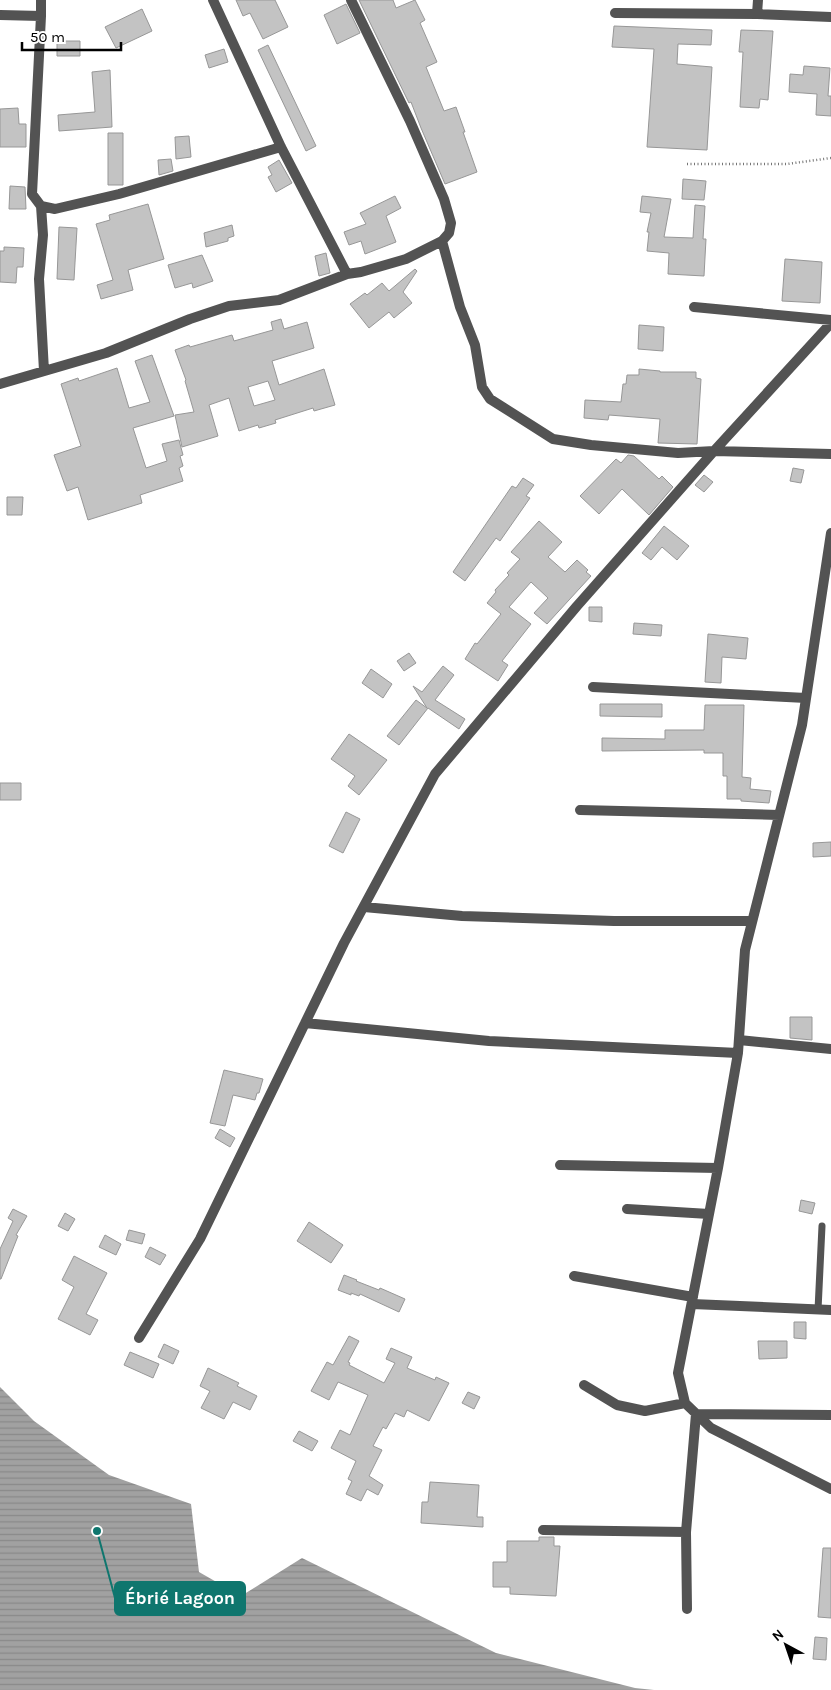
<svg xmlns="http://www.w3.org/2000/svg" width="831" height="1690" viewBox="0 0 831 1690" font-family="Karla,sans-serif">
<defs>
<pattern id="water-rules" width="6" height="5" patternUnits="userSpaceOnUse" patternTransform="scale(1.25)"><rect width="6" height="5" fill="#a1a1a1"/><path d="M0 2.5h6" fill="none" stroke="#898989"/></pattern>
</defs>
<rect width="100%" height="100%" fill="#fff"/>
<path fill="url(#water-rules)" d="M0 1387 34 1421 109 1475 191 1504 199 1572 241 1596 302 1558 496 1653 635 1688 654 1690H0Z"/>
<path fill="#c3c3c3" stroke="#979797" fill-rule="evenodd" d="M236 0H275L288 27 263 39 250 13 243 16Z
M359 0H393L396 8 415 0 425 20 420 23 437 62 426 67 444 111 456 107 465 132H463L477 172 445 184 421 128 411 102 409 103Z
M346 4 360 33 337 44 324 15Z
M142 9 152 31 116 48 105 27Z
M614 26 712 30 711 45 678 44 677 64 712 67 707 150 647 147 654 49 612 47Z
M741 30 773 31 768 100 760 99 759 108 740 107 743 52H739Z
M57 41H80V56H57Z
M268 45 316 146 306 151 258 50Z
M224 49 228 62 209 68 205 55Z
M804 66 830 68 828 96H831V116L816 115 817 94 789 92 790 74 803 75Z
M110 70 112 127 59 131 58 115 95 112 92 72Z
M18 108 19 124H26V147H0V109Z
M108 133H123V185H108Z
M189 136 191 157 176 159 175 137Z
M171 159 173 171 159 175 158 160Z
M279 160 292 183 276 192 268 177 272 175 268 167Z
M683 179 706 181 704 200 682 199Z
M10 186 25 187 26 209H9Z
M395 196 401 208 386 216 396 242 365 254 361 241 349 245 344 232 366 224 360 213Z
M642 196 671 199 664 237 693 238 695 205 705 206 703 239H706L704 276 668 274 669 253 647 251 649 232H647L651 213 640 212Z
M148 204 164 259 128 270 133 290 101 299 97 285 113 280 96 224 110 220 109 215Z
M232 225 234 236 228 238V241L206 247 204 233Z
M59 227 77 228 74 280 57 279Z
M4 247 24 248 23 267H17L16 283 0 282V251H4Z
M326 253 330 273 319 276 315 256Z
M202 255 213 281 193 288 192 283 175 288 168 265Z
M785 259 822 262 820 303 782 301Z
M415 269 417 271 403 292 412 303 394 318 389 312 369 328 350 304 365 293 367 295 382 283 389 291Z
M281 319 284 329 307 322 314 348 272 361 279 385 324 369 335 405 314 411 313 408 275 420 276 423 259 428 258 425 239 431 229 398 209 405 218 436 182 447 175 415 194 412 185 381 186 380 175 350 189 345 190 347 232 335 234 341 273 330 271 322ZM268 381 275 400 254 406 248 387Z
M639 325 664 327 663 351 638 349Z
M152 355 174 416 133 428 146 468 167 461 162 444 179 440 183 455 180 456 183 466 179 468 183 481 140 495 142 503 88 520 78 487 67 491 54 455 81 446 61 384 78 378 79 381 117 368 129 408 150 402 135 361Z
M639 369 660 371V372H696V378L701 379 697 444 658 443 660 419 609 415 608 420 584 418 585 400 621 402 623 384H626L627 375H639Z
M628 455 634 456 659 479 662 476 673 487 649 515 622 489 599 514 580 496 616 459 621 463Z
M793 468 804 470 801 483 790 481Z
M704 475 713 482 704 492 695 485Z
M523 478 534 485 526 496 530 498 500 541 496 538 465 581 453 572 512 486 516 488Z
M7 497H23L22 515H7Z
M539 521 562 542 548 557 565 572 577 560 588 570 586 572 591 576 547 624 534 613 548 598 531 582 509 607 531 624 502 661 508 665 498 681 465 659 475 643 477 644 501 614 487 603 496 592 495 590 509 575 507 573 520 559 511 552Z
M664 526 689 546 677 560 662 547 651 560 642 553Z
M589 607H602V622L589 621Z
M634 623 662 625 661 636 633 634Z
M708 634 748 638 746 659 722 657 721 683 705 682Z
M409 653 416 663 404 671 397 661Z
M443 666 454 675 435 700 465 719 459 729 428 708 399 745 387 736 416 700 427 708 413 686 422 692Z
M371 669 392 684 383 698 362 683Z
M600 704H662V717L600 716Z
M705 705H744L742 777 751 778 750 789 771 791 769 803 741 801V799H727V776H723V753H704V750L602 751V738L665 739V730H704Z
M349 734 387 760 359 795 348 786 355 776 331 759Z
M0 783H21V800H0Z
M346 812 360 819 343 853 329 846Z
M831 842V856L813 857V843Z
M790 1017H812V1040L790 1038Z
M224 1070 263 1079 259 1093H257L255 1100 233 1095 225 1126 210 1123Z
M220 1129 235 1138 230 1147 215 1138Z
M801 1200 815 1203 812 1214 799 1211Z
M13 1209 27 1216 16 1235 18 1236 1 1279H0V1249L13 1221 8 1218Z
M65 1213 75 1219 68 1231 58 1226Z
M309 1222 343 1245 331 1263 297 1241Z
M129 1230 145 1234 142 1244 126 1240Z
M105 1235 121 1244 116 1255 99 1247Z
M150 1247 166 1255 160 1265 145 1257Z
M74 1256 107 1273 86 1314 98 1320 90 1335 58 1319 74 1287 62 1280Z
M344 1275 357 1280 356 1281 379 1290 380 1288 405 1299 399 1312 360 1294 359 1296 351 1293V1295L338 1290Z
M794 1322H806V1339L794 1338Z
M349 1336 359 1341 348 1362 350 1363 349 1365 384 1383 395 1363 386 1359 391 1348 412 1357 407 1368 435 1380 436 1377 449 1383 429 1421 407 1410 404 1417 395 1413 386 1429 383 1427 373 1446 382 1450 369 1476 383 1485 378 1495 367 1489 361 1501 346 1494 352 1481 348 1479 356 1461 331 1448 340 1430 350 1435 368 1395 338 1382 329 1400 311 1391 327 1362 333 1365Z
M758 1341H787V1358L759 1359Z
M164 1344 179 1351 173 1364 158 1357Z
M130 1352 159 1364 153 1378 124 1365Z
M208 1368 239 1383 237 1386 257 1396 250 1410 233 1402 224 1419 201 1408 210 1391 200 1386Z
M468 1392 480 1397 474 1409 462 1403Z
M299 1431 318 1441 312 1451 293 1441Z
M430 1482 479 1485 477 1517H483V1527L421 1523 422 1502H428Z
M539 1537H554V1546H560L556 1596 510 1594V1587H493V1562H507V1541H539Z
M823 1548H831V1618L818 1617Z
M815 1637 827 1638 826 1660 813 1659Z"/>
<g fill="none" stroke-linecap="round" stroke-linejoin="round">
<path stroke="#757575" stroke-width="2.5" stroke-dasharray="1 2.5" stroke-linecap="butt" d="M687 164H787L831 158"/>
<path stroke="#535353" stroke-width="7" d="M818 1310 822 1226"/>
<path stroke="#535353" stroke-width="10" d="M213 0 281 147 347 274
M615 13 757 14 831 17
M757 14 758 0
M0 15 41 16 32 194 41 206 55 209 119 194 281 147
M41 16V0
M41 206 43 235 39 279 44 371
M442 241 460 307 475 345 482 387 490 399 553 439 591 445 678 453 714 451 831 454
M694 307 831 320
M0 384 106 353 190 319 229 306 279 300 347 274 361 272 406 259 442 241 449 233 451 223 444 199 410 121 351 0
M831 533 802 725 745 950 738 1053 718 1168 678 1373 685 1403 711 1428 831 1489
M593 687 806 698
M580 810 779 815
M364 907 462 916 614 921H752
M305 1023 489 1041 738 1053
M739 1040 831 1049
M560 1165 718 1168
M627 1209 709 1214
M574 1276 693 1297
M692 1304 831 1310
M139 1338 200 1239 344 943 435 774 577 606 714 451 831 323
M584 1385 617 1405 645 1411 685 1403
M543 1530 686 1532
M687 1609 686 1532 696 1414 831 1415"/>
</g>
<path fill="none" stroke="#0f766e" stroke-width="2" d="M97 1531L115 1598"/>
<circle fill="#0f766e" stroke="#fff" stroke-width="2" cx="97" cy="1531" r="5"/>
<rect fill="#0f766e" stroke="#0f766e" stroke-width="2" x="115" y="1582" width="130" height="33" rx="5"/>
<g font-size="18" text-anchor="middle" font-weight="bold" fill="#fff">
<text x="180" y="1604">Ébrié Lagoon</text>
</g>
<g transform="translate(786 1645) rotate(320)" stroke="#ffffff" stroke-width="4" paint-order="stroke">
<path d="M0-4L9 19L0 12L-9 19Z" fill="#000000"/>
<text y="-8" font-size="14" font-weight="bold" text-anchor="middle" fill="#000000">N</text>
</g>
<path d="M22 42v8h99v-8" fill="none" stroke="#000000" stroke-width="2.5"/>
<text x="30" y="42" font-size="15" fill="#000000" stroke="#ffffff" stroke-width="4" paint-order="stroke">50 m</text>
</svg>
